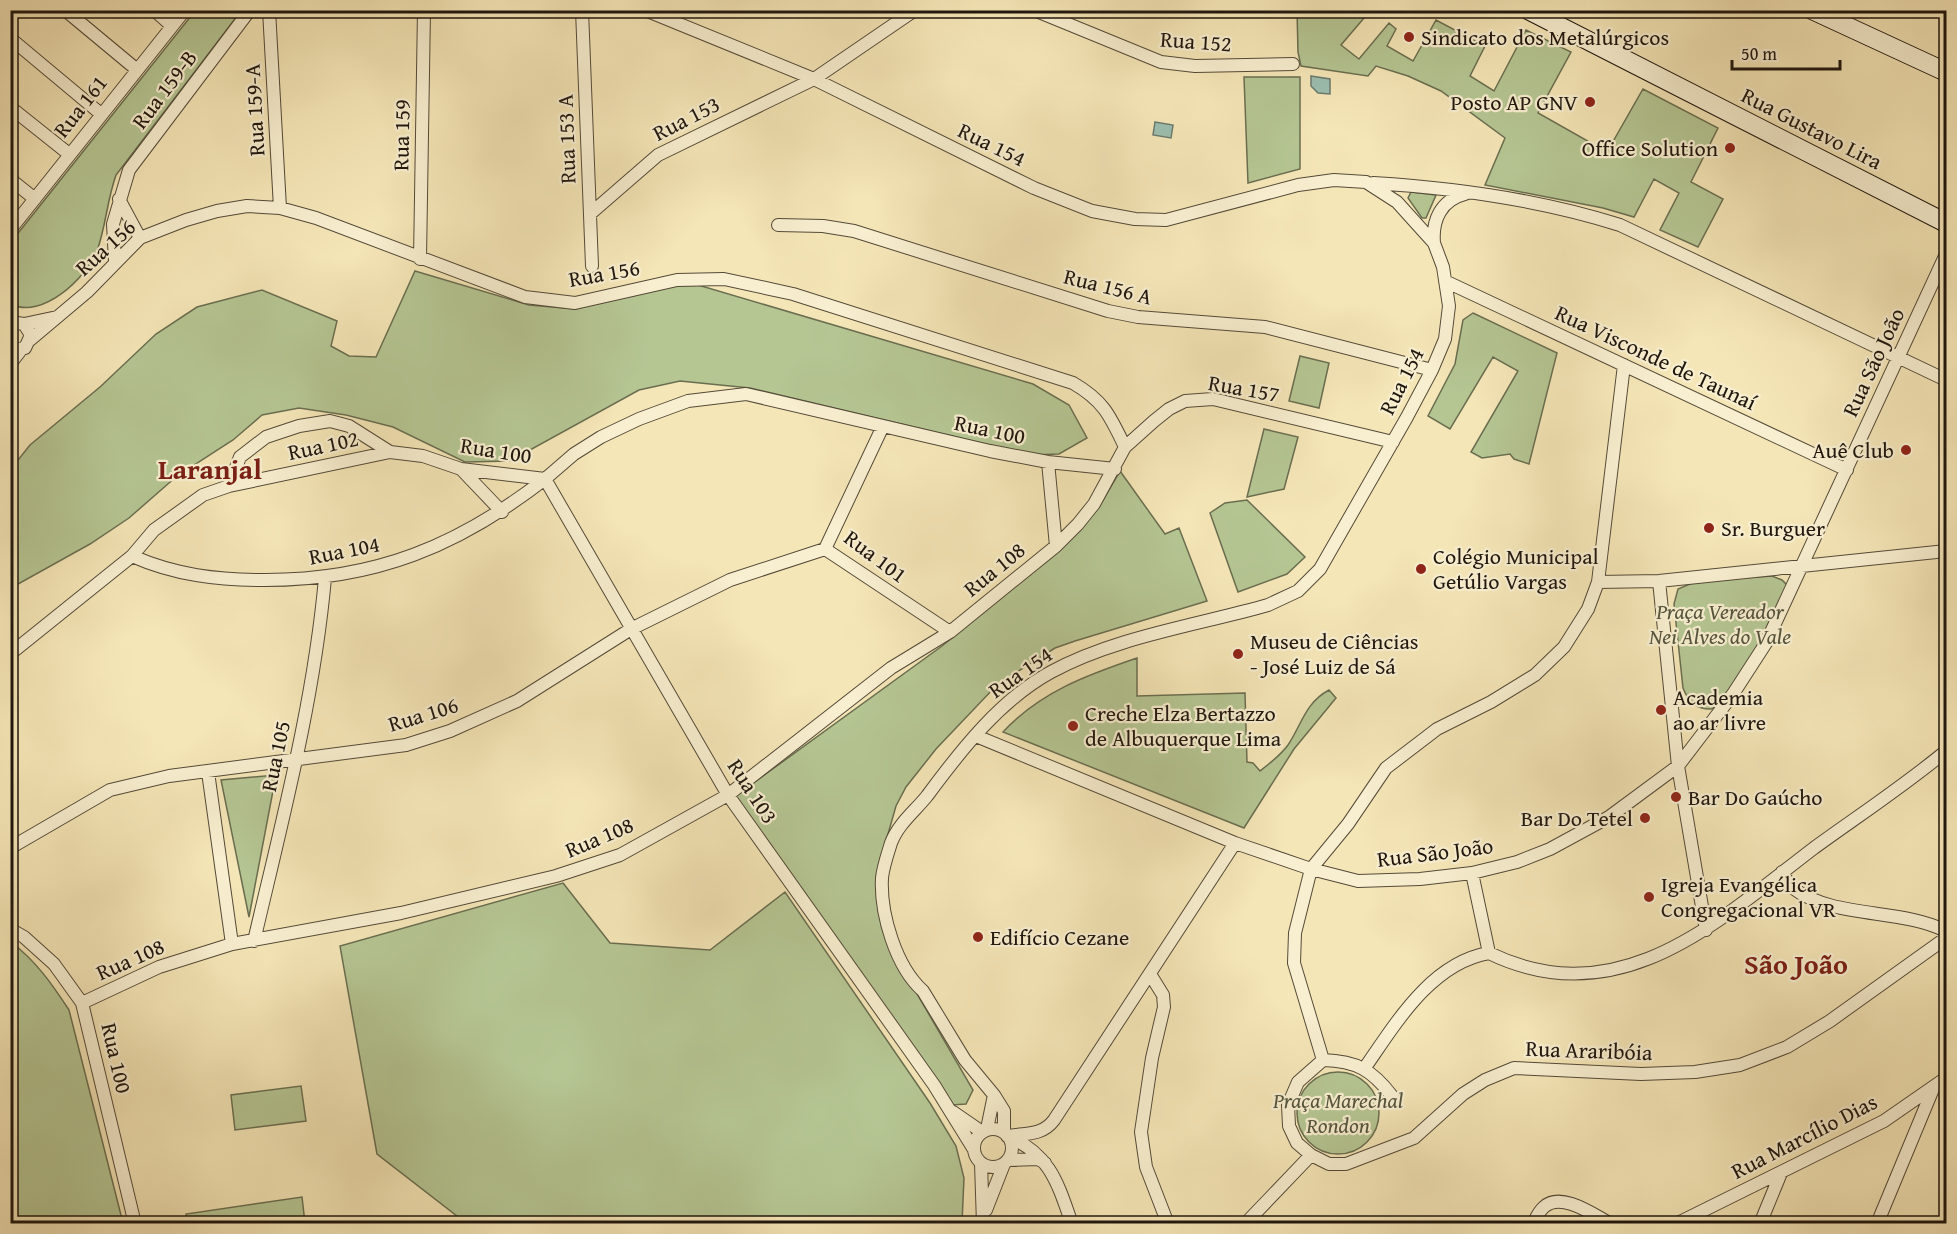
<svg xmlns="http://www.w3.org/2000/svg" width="1957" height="1234" viewBox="0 0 1957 1234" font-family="'Gentium Book Plus',serif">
<rect width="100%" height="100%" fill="#f5e6b7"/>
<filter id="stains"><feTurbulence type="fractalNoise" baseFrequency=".00333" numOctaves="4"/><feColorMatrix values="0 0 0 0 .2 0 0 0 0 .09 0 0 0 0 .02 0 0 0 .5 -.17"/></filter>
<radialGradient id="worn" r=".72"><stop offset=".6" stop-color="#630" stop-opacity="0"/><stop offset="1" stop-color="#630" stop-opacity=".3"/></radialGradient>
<path fill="#b5c693" stroke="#6a6e50" stroke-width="1.5" d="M195 11H241L116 175C107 200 106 226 97 251 86 278 42 320 11 304V242Z
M1297 11H1370L1341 45 1359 59 1389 23 1396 29 1387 46 1413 61 1436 20 1485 46 1470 76 1494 91 1526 30 1571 52 1538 113 1607 152 1643 89 1718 128 1691 182 1723 199 1698 247 1660 230 1679 193 1654 179 1634 217 1603 208 1485 185 1505 138 1441 91 1408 76 1376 66 1368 76 1301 66 1298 52Z
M1244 77H1300V169L1248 183Z
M1411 192 1436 195 1426 218H1422L1408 198Z
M415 271 529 305 576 309 635 291 688 282 1033 384 1069 405 1087 438 1059 454 1032 455 750 388 680 381 639 390 510 461 465 462 393 427 346 415 299 408 262 415 233 440 177 476 129 518 90 544 11 588 10 470 30 445 100 387 156 334 197 307 262 290 337 321 331 346 349 356 376 357Z
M1473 313 1557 353 1529 464 1514 459 1510 454 1482 458 1471 452 1518 371 1493 357 1450 429 1428 416 1455 364 1463 320Z
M1300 356 1329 363 1319 408 1289 401Z
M1264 429 1298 437 1284 489 1247 497Z
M1120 471 1165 534 1179 528 1207 601 1075 641 1055 648 1014 674 994 688 936 749 906 787 896 806 880 862 902 968 973 1090 966 1104 951 1105 734 797 942 646 1053 556 1099 507Z
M1247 500 1305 557 1287 574 1238 592 1210 513 1225 503Z
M1772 576 1782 580 1787 585C1772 622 1742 683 1712 709 1697 710 1688 701 1683 688L1674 604 1678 589 1697 581Z
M1137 658V696L1245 693 1247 762 1253 763 1260 771C1269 764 1281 755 1288 745 1302 724 1305 703 1329 690L1336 698 1294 749 1244 828 1003 732C1040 692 1087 675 1137 658Z
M276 775 249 917 221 780Z
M563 883 610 943 710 950 785 892 930 1103 956 1146 964 1178 962 1223H466L377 1154 340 946Z
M11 942C36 961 52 984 69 1010L123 1223H11Z
M1297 1113a41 41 0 1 1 82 0a41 41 0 1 1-82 0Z
M301 1086 306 1121 235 1130 231 1095Z
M302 1197 305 1223H188L186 1214Z"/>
<path fill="#9cbfb0" stroke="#6a7b6f" stroke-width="1.5" d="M1311 76 1330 79V94L1318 93 1311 86Z
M1155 122 1173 125 1171 138 1153 135Z"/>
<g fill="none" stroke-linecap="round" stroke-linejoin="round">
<g stroke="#544a38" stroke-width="14">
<path id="street" d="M65 10 136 69
M154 10 172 26
M269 10 280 208
M582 10 592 266
M645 10 814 79 1034 188 1092 211 1135 219 1166 220 1298 185 1334 180 1366 182 1397 202 1434 243 1443 267 1449 306 1445 339 1432 370 1407 417 1320 569 1298 591 1268 605C1198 625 1115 637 1051 672 1000 700 961 750 927 796 915 811 898 824 891 843 888 853 883 867 882 878 880 914 896 967 923 991L965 1060 994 1095 1004 1111V1132
M1034 10 1161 62 1195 66 1293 64
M10 38 101 114
M10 107 69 154
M10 179 35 199
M1373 183C1456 188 1541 200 1620 225L1946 380
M119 199 140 238
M590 214 658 155 814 79 915 10
M778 225 823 226 854 231 1108 311 1138 317 1265 327 1432 370
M10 230 185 10
M1434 243C1432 220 1441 200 1465 194
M420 259 424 10
M115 261 113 224 129 170 250 10
M1447 282 1847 470
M10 322 24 324 31 335 25 348 10 350
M24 324 57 317
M30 340 87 292 140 238 186 220 217 211 247 206 280 208 316 218 525 297 575 303 677 280 724 279 793 294 1073 383C1104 401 1110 416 1125 447
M10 364 21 350
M1048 462 1056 546
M461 469 502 512
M229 486 390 452
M825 549 950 632
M825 549 883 426
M132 556C175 575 217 580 265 580 376 580 458 546 545 479L728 795 934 1085 973 1148
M1659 581 1678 766 1706 930
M1598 582 1659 581 1946 551
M10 654 132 556 154 530 203 495 229 486 240 457 266 437 299 426 330 421 349 426 390 452 423 456 461 469 545 479 574 454 601 437 639 419 688 401 746 394 990 451 1048 462 1115 469
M976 736 1235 843 1311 869 1358 881 1420 879 1472 873 1517 862 1550 849 1609 817 1678 766 1733 694 1766 643 1946 254
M208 772 232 944
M10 848 110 790 169 776 406 745 450 731 517 701 631 629 730 580 825 549
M1782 872C1785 877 1788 884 1793 888 1833 919 1901 908 1946 931
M1472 873 1489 953
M10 929 24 937 54 964 82 1003 135 1224
M254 941C282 821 314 701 325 578
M1489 953C1619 1016 1717 922 1814 848 1858 816 1904 786 1946 751
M1150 974 1163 995 1164 1007 1152 1058 1141 1132 1146 1167 1168 1224
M82 1003 159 967 232 944 401 913 556 876 620 855 728 795 891 668 950 632 1056 546 1078 524 1094 504 1125 447 1154 421 1169 409 1185 401 1213 399 1393 442
M1323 1060 1294 963 1295 933 1311 869 1348 824 1386 768 1437 729 1491 702 1535 675 1564 647 1588 609 1598 582 1624 365
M1364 1069C1396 1023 1431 963 1489 953
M1392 1096C1372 1070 1357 1061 1323 1060L1298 1082 1288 1105 1289 1126 1297 1143 1311 1155 1329 1164H1346L1414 1138 1463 1094 1485 1080 1514 1068 1641 1074 1695 1072 1740 1065 1787 1047 1830 1021 1946 938
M953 1112 982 1132
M974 1148a19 19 0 1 1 38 0a19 19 0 1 1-38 0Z
M987 1129 994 1095
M1007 1136C1026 1133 1042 1136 1054 1120L1235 843
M1009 1137C1050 1154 1058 1184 1072 1224
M1008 1160 1038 1159 1045 1163
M981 1163 983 1224
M986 1210 1004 1164
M1245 1224 1311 1155
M1533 1224C1536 1218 1539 1211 1544 1207 1561 1191 1594 1215 1611 1224
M1676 1224 1884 1121 1946 1078
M1760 1224 1781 1173
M1877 1224 1933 1089"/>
</g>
<g stroke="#1f160e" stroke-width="20">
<path id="secondary" d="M1528 10 1946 223
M1812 10 1946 72"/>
</g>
<use href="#street" stroke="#f8efd0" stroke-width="12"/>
<use href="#secondary" stroke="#f8efd0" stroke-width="18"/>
</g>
<g fill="#8f2418" stroke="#f8efd0" stroke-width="2">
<circle cx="1409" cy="37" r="6"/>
<circle cx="1590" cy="102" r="6"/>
<circle cx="1730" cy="148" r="6"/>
<circle cx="1906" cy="450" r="6"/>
<circle cx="1709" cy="528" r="6"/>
<circle cx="1421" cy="569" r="6"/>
<circle cx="1238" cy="654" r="6"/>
<circle cx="1661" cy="710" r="6"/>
<circle cx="1073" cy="726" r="6"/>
<circle cx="1676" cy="797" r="6"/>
<circle cx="1645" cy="818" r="6"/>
<circle cx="1649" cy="897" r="6"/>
<circle cx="978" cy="937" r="6"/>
</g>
<g text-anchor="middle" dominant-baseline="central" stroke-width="4.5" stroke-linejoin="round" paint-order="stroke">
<g font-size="22" fill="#1f160e" stroke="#f8efd0" text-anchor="start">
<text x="1421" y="37">Sindicato dos Metalúrgicos</text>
<text x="1578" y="102" text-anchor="end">Posto AP GNV</text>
<text x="1718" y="148" text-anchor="end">Office Solution</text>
<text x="1894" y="450" text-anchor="end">Auê Club</text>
<text x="1721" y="528">Sr. Burguer</text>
<text x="1433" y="556">Colégio Municipal<tspan x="1433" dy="25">Getúlio Vargas</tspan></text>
<text x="1250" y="641">Museu de Ciências<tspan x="1250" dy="25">- José Luiz de Sá</tspan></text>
<text x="1673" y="697">Academia<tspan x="1673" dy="25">ao ar livre</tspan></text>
<text x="1085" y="713">Creche Elza Bertazzo<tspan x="1085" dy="25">de Albuquerque Lima</tspan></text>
<text x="1688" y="797">Bar Do Gaúcho</text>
<text x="1633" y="818" text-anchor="end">Bar Do Tetel</text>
<text x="1661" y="884">Igreja Evangélica<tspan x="1661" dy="25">Congregacional VR</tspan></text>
<text x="990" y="937">Edifício Cezane</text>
</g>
<g font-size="22" fill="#1f160e" stroke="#f8efd0">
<text transform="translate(1196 41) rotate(4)">Rua 152</text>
<text transform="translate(164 89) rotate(-53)">Rua 159-B</text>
<text transform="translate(80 106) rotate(-52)">Rua 161</text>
<text transform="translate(254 110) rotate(-93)">Rua 159-A</text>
<text transform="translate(686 118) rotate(-27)">Rua 153</text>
<text transform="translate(1812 128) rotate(27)">Rua Gustavo Lira</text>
<text transform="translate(401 135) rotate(-89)">Rua 159</text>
<text transform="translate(566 139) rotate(-92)">Rua 153 A</text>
<text transform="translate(992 144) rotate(26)">Rua 154</text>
<text transform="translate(105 247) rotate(-42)">Rua 156</text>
<text transform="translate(604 273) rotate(-10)">Rua 156</text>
<text transform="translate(1108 286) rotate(14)">Rua 156 A</text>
<text transform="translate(1656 357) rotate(25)">Rua Visconde de Taunaí</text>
<text transform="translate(1873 362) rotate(-65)">Rua São João</text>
<text transform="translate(1401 381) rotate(-63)">Rua 154</text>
<text transform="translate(1244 388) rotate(10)">Rua 157</text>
<text transform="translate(990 429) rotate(12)">Rua 100</text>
<text transform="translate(323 445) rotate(-12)">Rua 102</text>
<text transform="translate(496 450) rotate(9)">Rua 100</text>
<text transform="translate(344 550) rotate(-11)">Rua 104</text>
<text transform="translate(876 556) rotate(37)">Rua 101</text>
<text transform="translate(994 569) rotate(-39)">Rua 108</text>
<text transform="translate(1020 672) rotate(-35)">Rua 154</text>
<text transform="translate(423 714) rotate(-17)">Rua 106</text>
<text transform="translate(275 756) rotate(-78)">Rua 105</text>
<text transform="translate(753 791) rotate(57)">Rua 103</text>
<text transform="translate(599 837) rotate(-23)">Rua 108</text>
<text transform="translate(1435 852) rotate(-7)">Rua São João</text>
<text transform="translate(130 959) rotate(-24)">Rua 108</text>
<text transform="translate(1589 1050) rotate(2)">Rua Araribóia</text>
<text transform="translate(117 1058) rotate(77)">Rua 100</text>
<text transform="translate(1804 1136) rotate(-27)">Rua Marcílio Dias</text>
</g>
<g font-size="22" font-style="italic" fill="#54543d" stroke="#f8efd0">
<text x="1720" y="611">Praça Vereador<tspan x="1720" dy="25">Nei Alves do Vale</tspan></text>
<text x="1338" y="1100">Praça Marechal<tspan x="1338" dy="25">Rondon</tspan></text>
</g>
<g font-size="28" font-weight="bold" fill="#7a1f14" stroke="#f8efd0">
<text x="210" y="468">Laranjal</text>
<text x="1796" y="963">São João</text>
</g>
</g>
<rect width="1957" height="1234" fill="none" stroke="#f5e6b7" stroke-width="36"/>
<rect x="12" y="12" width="1933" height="1210" fill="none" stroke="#1f160e" stroke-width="3"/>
<rect x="18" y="18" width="1921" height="1198" fill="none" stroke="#1f160e" stroke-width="1.5"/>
<path d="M1732 60v9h108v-9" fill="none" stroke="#1f160e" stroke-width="3"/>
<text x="1741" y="60" font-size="18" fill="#1f160e" stroke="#f8efd0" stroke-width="4.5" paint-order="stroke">50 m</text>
<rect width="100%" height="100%" filter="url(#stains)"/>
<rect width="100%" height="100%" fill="url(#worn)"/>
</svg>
